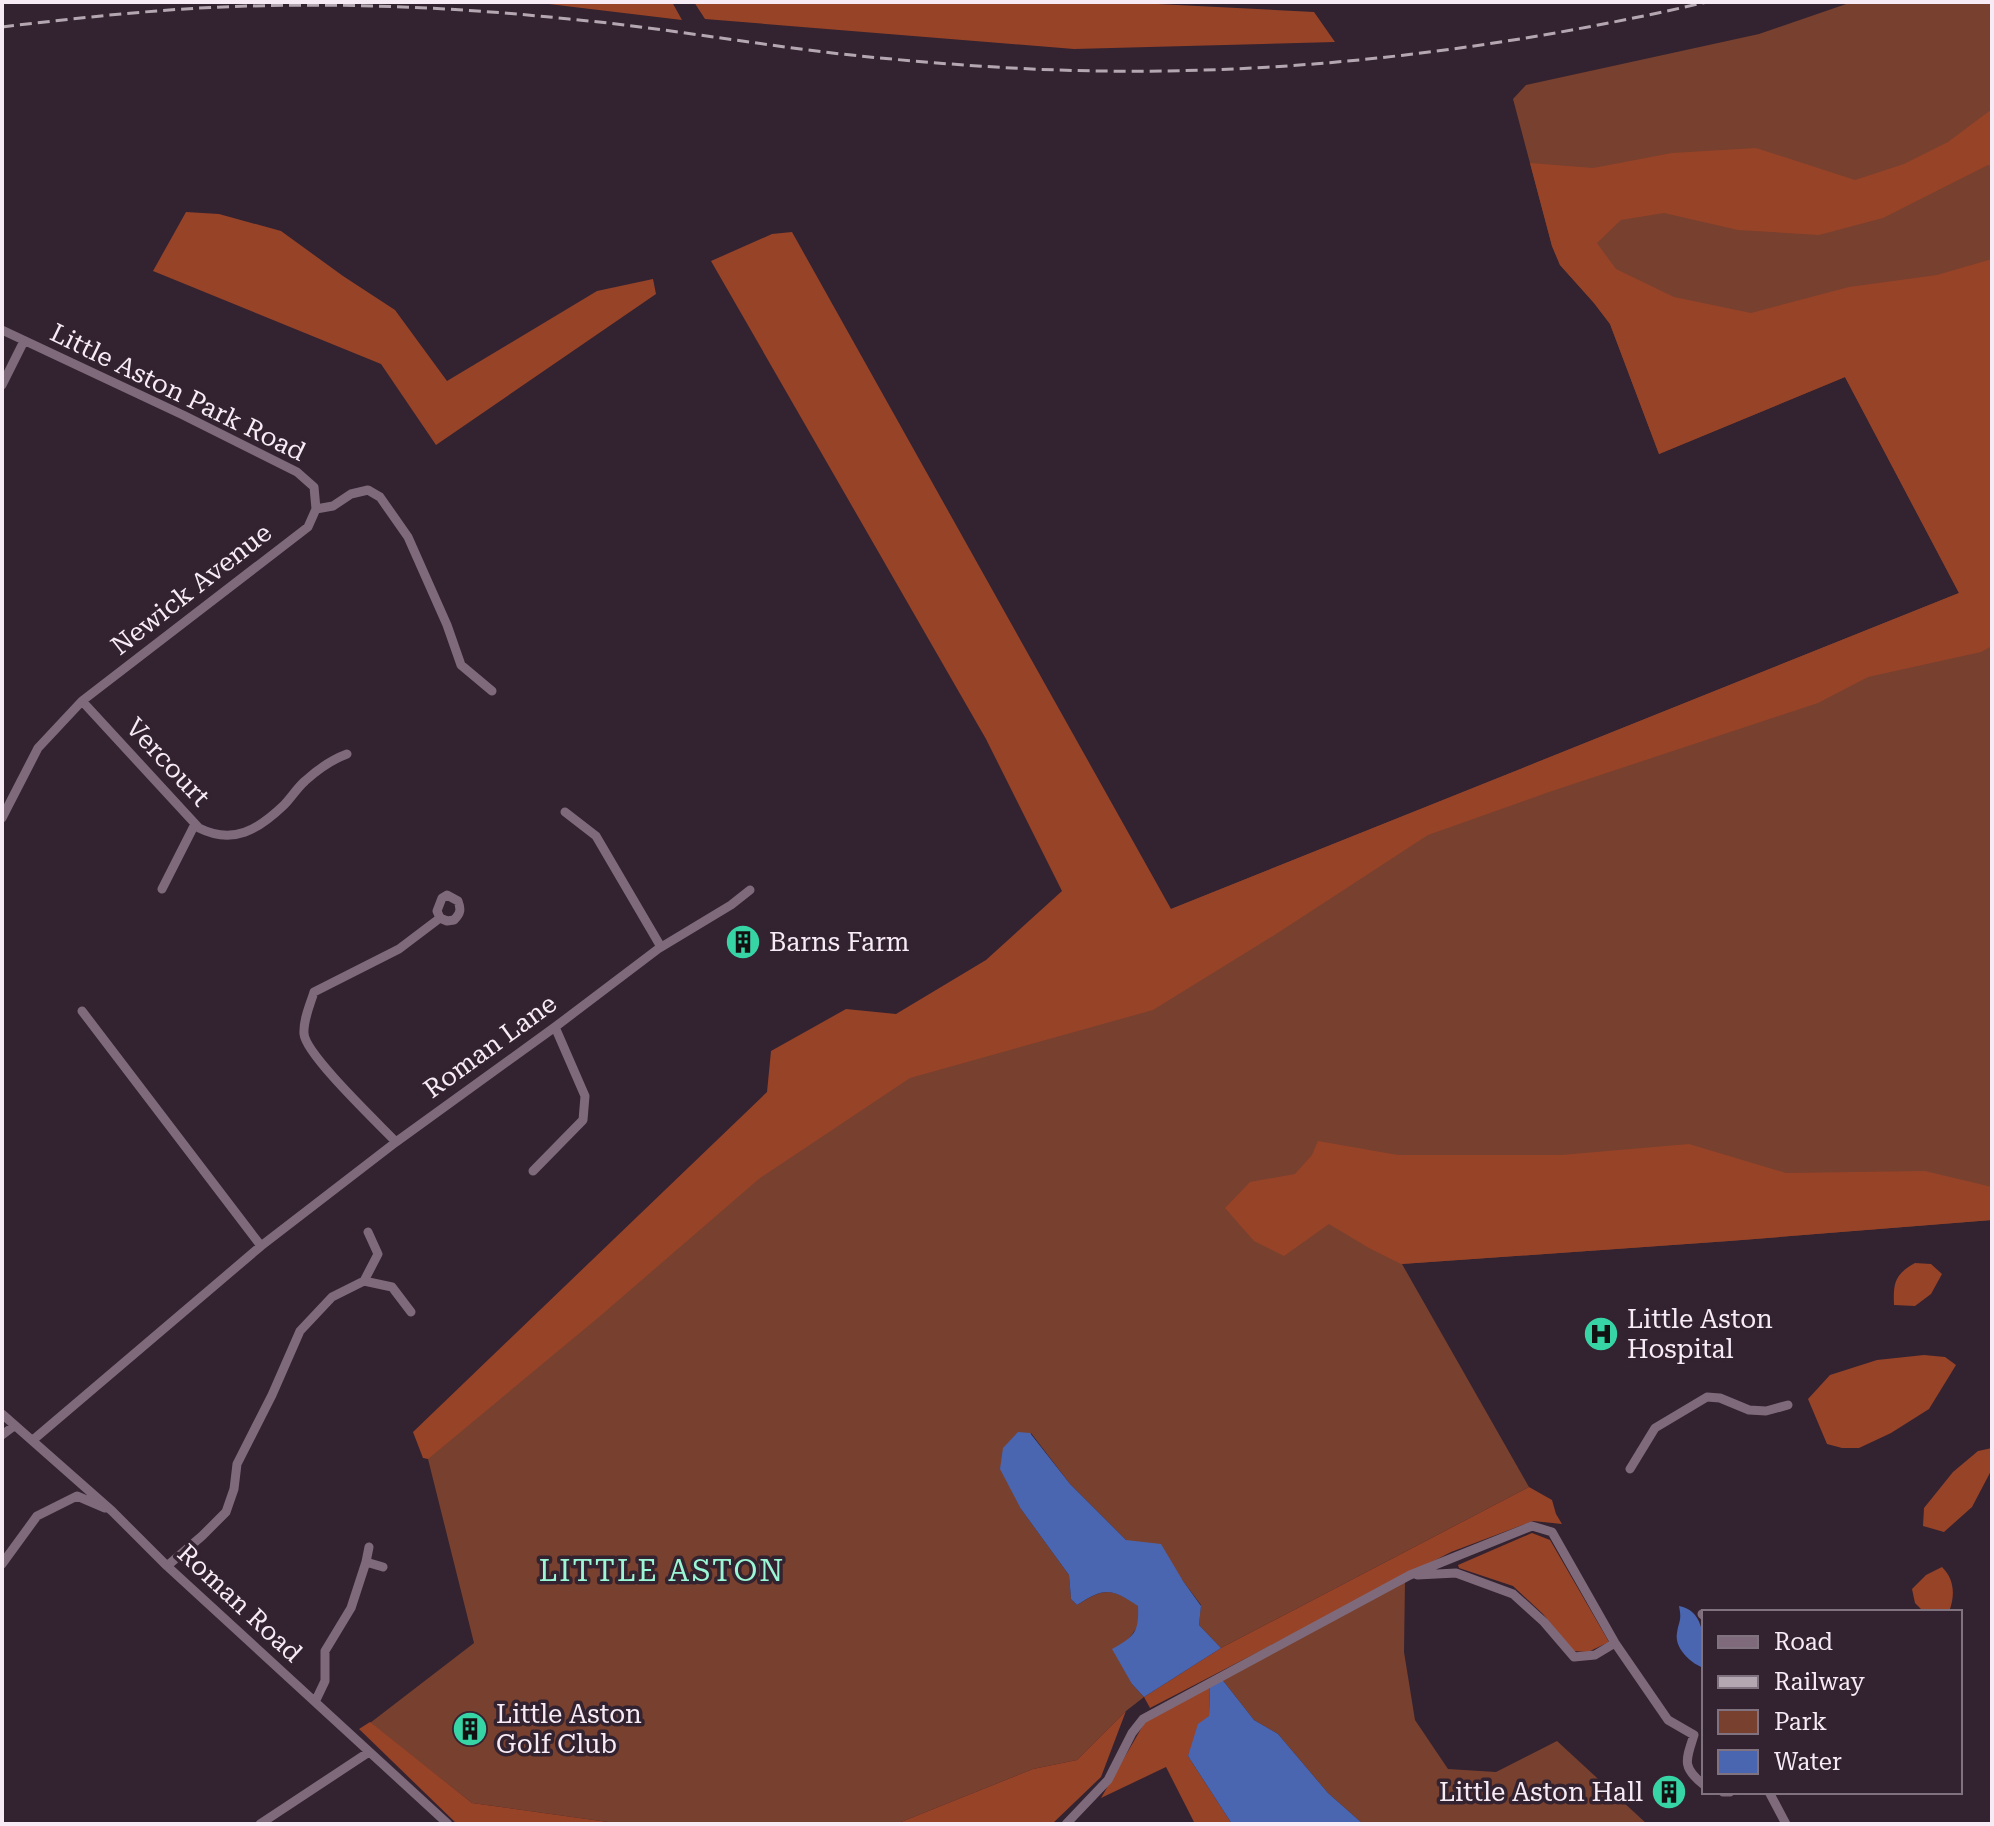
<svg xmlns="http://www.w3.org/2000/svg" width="1994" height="1826" viewBox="0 0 1994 1826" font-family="'Roboto Serif',serif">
<rect width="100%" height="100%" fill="#332230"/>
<path fill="#78402e" d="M1852 2H1992V1220L1729 1241 1402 1264 1529 1487 1221 1648 1199 1625 1201 1605 1183 1581 1126 1540 1070 1484 1031 1433 1021 1509 1069 1575 1071 1599 1077 1605C1106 1587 1111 1588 1139 1606L1138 1626 1128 1640 1132 1684 1144 1697 1126 1711 1077 1760 1033 1769 896 1824H622L472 1803 370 1723 474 1643 428 1459 450 1403 768 1092 1171 909 1959 593 1845 377 1659 454 1610 324 1594 303 1560 265 1552 246 1513 99 1526 85 1759 34Z
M1405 1581 1404 1652 1415 1720 1448 1769 1496 1772 1557 1741 1647 1824H1363L1328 1793 1278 1734 1254 1720 1221 1678Z"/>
<path fill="#974328" d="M532 2H672L682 20Z
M694 2H1118L1314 12 1335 42 1074 49 705 19Z
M1992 109V166L1988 165 1883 218 1819 235 1738 230 1664 213 1621 220 1597 243 1616 269 1674 297 1751 313 1849 287 1937 275 1992 259V646L1981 652 1868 677 1818 703 1549 792 1428 835 1273 936 1153 1010 910 1078 760 1178 599 1317 428 1459 423 1458 413 1432 767 1092 771 1051 846 1009 896 1014 986 960 1062 891 986 739 711 261 772 234 792 232 1171 909 1959 593 1845 377 1659 454 1610 324 1594 303 1560 265 1552 246 1530 163 1593 168 1672 153 1756 148 1855 180 1904 164 1948 142Z
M186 212 219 214 281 231 343 276 395 310 447 381 597 291 653 279 656 294 436 445 381 364 153 271Z
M1318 1141 1398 1155H1561L1689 1144 1786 1173 1925 1171 1992 1187V1220L1729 1241 1401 1264 1369 1248 1329 1224 1284 1256 1254 1241 1225 1208 1250 1182 1295 1174 1312 1155Z
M1915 1263 1931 1264 1942 1274 1931 1294 1915 1306 1894 1305C1893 1283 1895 1274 1915 1263Z
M1924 1355 1945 1357 1956 1365 1929 1409 1891 1433 1859 1448H1842L1827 1444 1808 1399 1830 1375 1877 1360Z
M1992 1448V1469L1972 1507 1944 1532 1923 1526 1924 1508 1953 1472 1978 1451Z
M1529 1487 1552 1500 1556 1514 1562 1524 1533 1521 1451 1552 1150 1708 1144 1697 1221 1648Z
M1532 1533 1550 1540 1609 1642 1588 1652 1573 1651 1543 1614 1513 1586 1459 1568 1458 1565Z
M1942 1567C1955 1580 1955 1596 1949 1612H1924L1915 1603 1912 1589 1926 1575Z
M1210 1685 1209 1716 1188 1756 1232 1824H1195L1166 1767 1101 1798 1145 1722Z
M1126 1711 1101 1777 1052 1824H896L1033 1769 1077 1760Z
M370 1722 472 1803 622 1824H457L359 1729Z"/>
<path fill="#4b66b0" d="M1018 1432 1030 1433 1070 1484 1126 1540 1161 1544 1183 1581 1201 1606 1199 1625 1221 1648 1144 1697 1132 1684 1112 1649C1135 1636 1139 1632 1138 1606 1111 1588 1105 1587 1077 1605L1071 1599 1069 1575 1021 1509 1000 1469 1003 1448Z
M1679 1606C1707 1611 1704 1646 1704 1668 1691 1664 1674 1648 1677 1633 1679 1620 1682 1621 1679 1606Z
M1221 1678 1254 1720 1278 1734 1328 1793 1363 1824H1232L1188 1756 1198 1724 1209 1716 1210 1685Z"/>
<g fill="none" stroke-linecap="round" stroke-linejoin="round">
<path stroke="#7f6a7b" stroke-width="9" d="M2 330 183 415 297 472 314 487 316 509
M2 385 24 341
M316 509 333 506 351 494 368 490 380 497 408 537 447 625 461 665 492 691
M82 701 199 828C233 845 258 830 284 805 291 798 297 788 305 781 317 770 331 760 347 754
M565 812 596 836 661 947
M2 818 38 748 82 701 308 527 316 509
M162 889 195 824
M82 1011 261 1246
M396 1142C378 1123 306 1055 304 1034 303 1020 310 1005 314 992L399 949 440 918 447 921 454 920C461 913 461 909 458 901L447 895 442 898 437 911 440 918
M533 1171 583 1120 585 1096 555 1027
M364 1281 392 1287 411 1312
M2 1414 112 1511 167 1566 448 1824
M2 1435 14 1426
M33 1440 261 1246 396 1142 555 1027 658 949 731 905 750 890
M1630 1469 1655 1428 1707 1397 1720 1398 1749 1410 1766 1411 1788 1405
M366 1562 383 1567
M2 1564 37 1516 77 1496 105 1508
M167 1566 202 1536 226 1512 234 1489 237 1464 272 1395 300 1331 332 1297 364 1281 378 1254 368 1232
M1417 1575 1456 1573 1513 1594 1544 1622 1574 1657 1595 1655 1615 1643
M1702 1614 1704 1616
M315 1702 325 1681V1651L351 1608 366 1562 369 1547
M1723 1792H1730
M1769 1792 1786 1824
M260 1824 369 1752
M1066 1824 1108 1780 1132 1733 1143 1719 1410 1575 1532 1526 1552 1532 1615 1643 1668 1720 1694 1735C1686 1760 1681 1767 1704 1785"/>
<path stroke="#b5a7b2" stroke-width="3" stroke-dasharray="12 6" stroke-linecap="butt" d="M2 27C85 17 168 8 251 6 357 3 464 8 569 19 667 28 763 46 860 56 940 64 1021 70 1101 71 1305 74 1508 48 1707 2"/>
</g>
<defs>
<g id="building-disc" transform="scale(1.8)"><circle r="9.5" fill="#37d4a6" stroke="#332230"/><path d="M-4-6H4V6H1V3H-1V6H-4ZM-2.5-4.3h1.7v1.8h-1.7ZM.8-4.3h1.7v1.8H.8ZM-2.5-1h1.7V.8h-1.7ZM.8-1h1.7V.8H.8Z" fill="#111"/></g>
<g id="hospital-disc" transform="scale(1.8)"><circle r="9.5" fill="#37d4a6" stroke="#332230"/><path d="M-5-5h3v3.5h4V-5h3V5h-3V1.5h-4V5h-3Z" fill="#111"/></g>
</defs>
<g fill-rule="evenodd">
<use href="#building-disc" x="743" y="942"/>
<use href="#hospital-disc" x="1601" y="1334"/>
<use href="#building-disc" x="470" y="1729"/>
<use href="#building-disc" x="1669" y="1792"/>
</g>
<g text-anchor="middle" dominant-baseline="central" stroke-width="7" stroke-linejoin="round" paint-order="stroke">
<g font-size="26" fill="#f7ebf5" stroke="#332230">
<text transform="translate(178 392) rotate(26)">Little Aston Park Road</text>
<text transform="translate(191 589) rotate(-38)">Newick Avenue</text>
<text transform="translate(168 762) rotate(47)">Vercourt</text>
<text transform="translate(490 1046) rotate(-36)">Roman Lane</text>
<text transform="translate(240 1603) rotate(43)">Roman Road</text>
</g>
<g font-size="26" fill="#f7ebf5" stroke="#332230" text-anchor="start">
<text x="769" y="942">Barns Farm</text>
<text x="1627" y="1319">Little Aston<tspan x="1627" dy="30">Hospital</tspan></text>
<text x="496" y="1714">Little Aston<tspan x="496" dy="30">Golf Club</tspan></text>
<text x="1643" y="1792" text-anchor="end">Little Aston Hall</text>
</g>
<g font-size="30" letter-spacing="2" fill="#9af6d4" stroke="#332230">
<text x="662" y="1570">LITTLE ASTON</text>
</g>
</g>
<rect width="1994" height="1826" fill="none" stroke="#f7ebf5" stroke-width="8"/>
<rect x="1702" y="1610" width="260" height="184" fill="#332230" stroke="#81727f" stroke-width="2"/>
<rect x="1718" y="1636" width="40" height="12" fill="#7f6a7b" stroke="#81727f" stroke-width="2"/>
<text x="1774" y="1650" font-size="24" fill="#f7ebf5">Road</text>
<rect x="1718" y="1676" width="40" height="12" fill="#b5a7b2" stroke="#81727f" stroke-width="2"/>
<text x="1774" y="1690" font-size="24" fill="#f7ebf5">Railway</text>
<rect x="1718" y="1710" width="40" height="24" fill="#78402e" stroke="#81727f" stroke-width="2"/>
<text x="1774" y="1730" font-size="24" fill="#f7ebf5">Park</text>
<rect x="1718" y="1750" width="40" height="24" fill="#4b66b0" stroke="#81727f" stroke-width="2"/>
<text x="1774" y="1770" font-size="24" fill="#f7ebf5">Water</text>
</svg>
